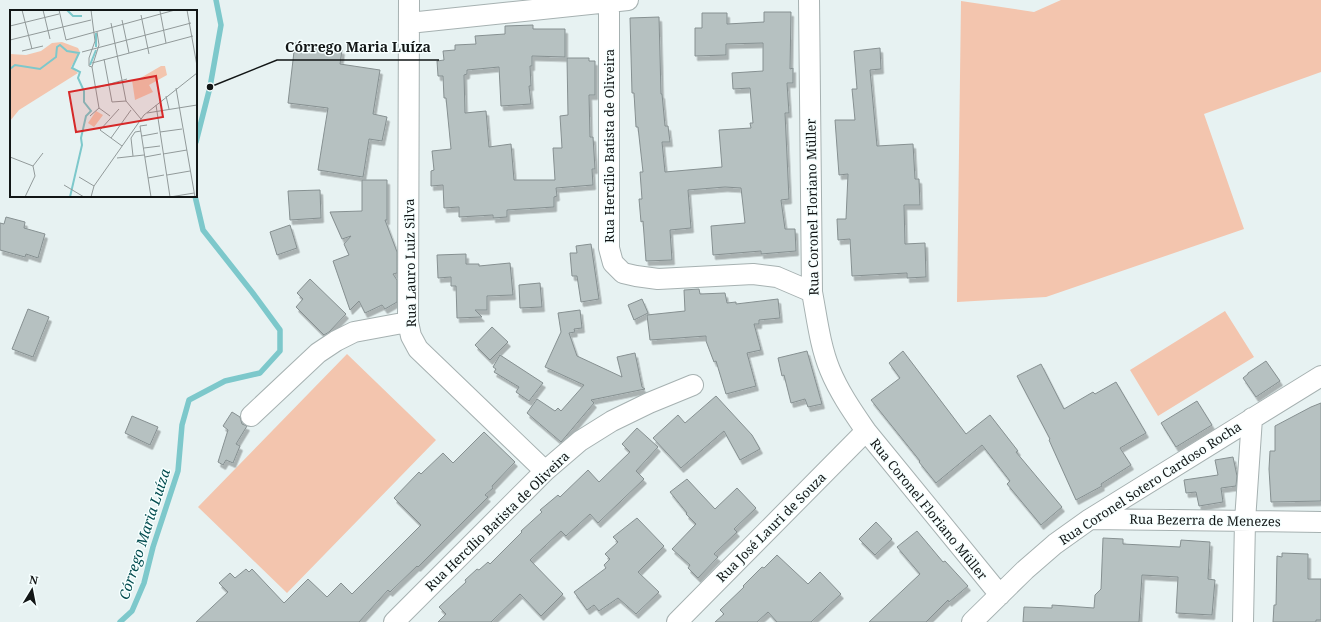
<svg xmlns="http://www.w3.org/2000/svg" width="1321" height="622" viewBox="0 0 1321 622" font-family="'Noto Serif',serif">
<defs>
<filter id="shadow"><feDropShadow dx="2.5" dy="4.5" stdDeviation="0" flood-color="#0004"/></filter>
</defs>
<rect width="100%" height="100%" fill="#e7f2f2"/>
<path fill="#f3c5ae" d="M1061 0H1321V72L1204 114 1244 229 1046 297 957 302 961 1 1034 12Z
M1225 311 1254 357 1158 416 1130 370Z
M347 354 436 440 287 593 198 507Z"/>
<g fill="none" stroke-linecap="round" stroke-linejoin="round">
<path stroke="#7dc8cb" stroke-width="5.5" d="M196 142 210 87 221 25 216 0
M120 622 132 611 144 583 153 547 178 471 182 425 189 400 225 381 260 373 280 351V330L252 292 203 230 195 196"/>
</g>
<path fill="#b6c1c1" stroke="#869091" filter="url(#shadow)" d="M764 12H791L790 69 793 68V83H787L789 113H785L789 199 781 200 785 229H795L796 251 761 254V251L713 255 711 226 745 223 741 188 725 187 688 190 691 228 670 230 672 260 646 261 643 221 641 222 639 199H642L640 172H643L638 127H636L634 93H632L630 18 659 17 661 94H662L665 126H668L670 142H662L665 172 722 167 719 130 751 128 750 123H753L750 88 733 89 732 73 763 71V43L726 44V55L695 56V28H702V13H727V24L764 22Z
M533 25V29H565V57L532 56V66H530L531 86H529L531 104 501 106 499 67 467 70V74L464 75 465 113 486 111 489 147 511 144 514 180H555L553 148H562L560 116 568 115 567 58H589V61H595V95H589L590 137H593L595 169H592L593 185 556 188 557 196 554 197V207L507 210V217L493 218V215L459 217V207L444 208 443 185 431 186V171L434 170 432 151 451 149 446 98H444L443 76H438L437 61 444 60 443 51 455 50V45L476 44 475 36 505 34V26Z
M295 43 342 50 340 64 380 70 373 114 387 117 382 141 369 139 363 177 318 170 328 108 288 103Z
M880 48 881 69 870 70 877 146 913 144 915 179H919L920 205H904L905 244 925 243 926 277 907 278V273L852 276 850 239 838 240 837 219H846L848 174 839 175 835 120H855L852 89H857L854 51Z
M362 180H387V220H385L397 252V273L393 274 397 280V302L385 309 382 305 365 313 359 301 350 310 333 261 349 255 344 244 351 236 342 239 330 212 362 211Z
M320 190 321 218 290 220 288 191Z
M6 217 25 222 24 228 45 234 38 258 26 254 25 257 0 250V223L4 224Z
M290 225 297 248 277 255 270 232Z
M591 244 599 299 581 302 577 276H572L570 253H577L576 246Z
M466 254V264H479V266L510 263 513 295 487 296V310H475L482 317 457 318 456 286H451V277L438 278 437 255Z
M310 279 346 314 329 332 324 335 296 307 303 299 297 293Z
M540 283 542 307 520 308 519 285Z
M699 289 700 294 725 293 727 303 736 302V304L778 299 780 318 759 320V324H754L761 350 747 353 756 386 726 394 716 361 714 362 706 341V336L650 340 647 315 685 311 684 290Z
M642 299 648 313 634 320 628 305Z
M28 309 49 317 33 357 12 349Z
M580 310 582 328 574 329 575 332 569 333 577 356 622 377 617 357 635 353 642 387 645 389 591 400 594 403 561 442 527 413 537 399 555 411 558 408 561 411 584 385 545 367 561 332 558 313Z
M492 327 508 342 490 360 475 345Z
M807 351 822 404 808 407 805 399 791 403 784 375 782 376 778 358Z
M903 351 966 434 990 415 1018 451 1016 452 1062 507 1041 525 1007 484 1010 481 982 445 936 483 919 462 920 461 871 400 900 378 889 363Z
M500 355 543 383 529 401 516 392 519 387 494 372 496 369 493 367Z
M1266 361 1280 381 1256 397 1243 378 1248 374V373Z
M1041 364 1064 409 1093 392 1095 394 1116 382 1146 433 1120 448 1131 465 1101 484 1102 486 1076 500 1049 440 1050 439 1017 376Z
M716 396 752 435 760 449 740 460 724 431 681 468 653 438 678 415 685 423Z
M1197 401 1212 425 1176 447 1161 423Z
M1321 403V501L1271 502 1269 469 1270 451H1275V426L1311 407Z
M232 412 240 417 242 424 247 426 236 444 240 446 233 463 226 460 223 465 218 462 228 430 223 426Z
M132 416 158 427 150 445 125 433Z
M637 428 658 447 636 471 644 479 598 523 590 514 566 536 561 531 530 560 563 594 541 616 520 594 491 622H438L446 614 439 607 466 582 465 580 477 569 479 570 488 562 490 564 522 532 521 531 542 512 540 510 558 495 560 497 588 470 599 482 630 452 622 444Z
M484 432 515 462 492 486 493 488 485 495 488 497 418 567 417 566 390 592 388 590 359 622H196L228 592 219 583 230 573 235 578 246 569 249 572 252 569 284 603 308 579 327 597 341 583 352 594 421 525 394 498 419 472 421 474 443 453 453 463Z
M1233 457 1237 476 1236 486 1221 488 1223 502 1199 506 1196 492 1186 493 1184 480 1218 475 1215 460Z
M687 479 715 509 737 488 756 508 734 529 737 532 714 554 718 557 698 578 688 568 690 565 672 549 696 524 686 514 687 513 670 492Z
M637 518 664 546 638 572 659 592 636 614 618 598 599 611 594 605 587 610 574 592 606 568 604 565 610 559 605 554 618 542 613 537Z
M876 522 892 539 875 555 859 539Z
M917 531 943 562 945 561 968 586 949 602 948 600 926 622H869L920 574 897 547Z
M1103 538 1123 539V544L1180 547 1181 540 1210 542 1208 579 1215 580 1212 615 1176 613 1178 577 1142 575 1139 622H1023L1024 607 1052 608V605L1094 608 1095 595 1101 589Z
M1282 553 1308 554V579H1321V620H1316V622H1273L1274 605H1276L1277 556 1282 557Z
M777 555 808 584 820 572 841 594 811 622H777L768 612 757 622H715L724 614 720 610 744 587 743 586 762 567 764 568Z"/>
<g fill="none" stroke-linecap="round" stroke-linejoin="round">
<g stroke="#a6b1b1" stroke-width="22">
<path id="minor" d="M409 0 408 322 411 336 418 349 545 471
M609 0V248L613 263 623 273 636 276 658 279 753 274 777 277 812 292
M809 0 812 292C817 318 820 346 830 370 839 392 853 412 866 431L1000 595
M409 23 628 0
M251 416 318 353 336 341 354 332 408 322
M1090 519 1321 522
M394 622 545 471 580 441 612 421 649 403 693 385
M677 622 866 431
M972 622 1025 570 1055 544 1090 519 1321 376
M1243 622 1245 521 1252 418"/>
</g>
<use href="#minor" stroke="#fff" stroke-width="20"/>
</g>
<g text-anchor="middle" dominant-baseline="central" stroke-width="3" stroke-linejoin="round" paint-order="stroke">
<g font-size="13" fill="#121616" stroke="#f6ffff">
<text transform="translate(609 146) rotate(-90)">Rua Hercílio Batista de Oliveira</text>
<text transform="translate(812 207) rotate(-91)">Rua Coronel Floriano Müller</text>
<text transform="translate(410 263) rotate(-91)">Rua Lauro Luiz Silva</text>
<text transform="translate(1150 483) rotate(-33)">Rua Coronel Sotero Cardoso Rocha</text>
<text transform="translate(929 509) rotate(51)">Rua Coronel Floriano Müller</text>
<text transform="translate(1205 520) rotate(1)">Rua Bezerra de Menezes</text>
<text transform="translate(497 521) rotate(-44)">Rua Hercílio Batista de Oliveira</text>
<text transform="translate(771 527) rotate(-45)">Rua José Lauri de Souza</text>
</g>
<g font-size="14" font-style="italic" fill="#024b4e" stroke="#f6ffff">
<text transform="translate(144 534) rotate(-72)">Córrego Maria Luíza</text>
</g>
</g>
<g transform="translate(10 10)">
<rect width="187" height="187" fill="#e7f2f2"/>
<path d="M52 32 68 38 70 42 61 57 68 63 9 100 0 111V44L16 45 31 41 42 33ZM151 56H155L157 65 139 75 143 82 125 90 122 70H127ZM86 101 93 105 84 117 78 113Z" fill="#f3c5ae"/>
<path fill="none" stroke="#7dc8cb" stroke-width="2" d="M57 0 63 6H72M86 23V37M80 55 86 40M0 59 5 55 30 59 46 47 47 37 50 35 57 41 69 43 62 58 70 62 68 68 74 81V92L81 101 76 106 71 128 72 135 60 187"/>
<path fill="none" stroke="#929a9a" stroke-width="1" d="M12 0 22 39M33 0 40 29M49 0 56 30 165 0M81 0 85 31 79 48V56L82 57M177 0 187 56M150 1 156 33M131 5 139 44M112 10 119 43M101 13 116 91 131 109M0 16 49 4M87 22 89 35 82 57 89 98 100 106M0 30 81 10M12 41 33 36M72 42 181 13M94 49 102 92 116 91M82 53 183 26M86 78 117 69M166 78 185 187M156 86 159 99M146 95 160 187M109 99 90 120 112 136M137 103 187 95M80 106 89 98M137 115 130 116 141 187M150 122 172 119M132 126 148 123M101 128 121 100M134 138 150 136M153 144 177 140M123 146 121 128 125 122 131 121M0 147 23 156M135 147 151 144M107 148 134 145M23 156 33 143M157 165 180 161M69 167 84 176M138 168 154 165M54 175 74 187M15 187 25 166 23 156M81 187 84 176 134 105 187 63M160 187 184 183"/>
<path fill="#d62828" fill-opacity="0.15" stroke="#d62828" stroke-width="2" d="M146 66 153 107 66 122 59 82Z"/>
<rect width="187" height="187" fill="none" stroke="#121616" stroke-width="2"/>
</g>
<path fill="none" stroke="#121616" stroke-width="1.5" d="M210 87L277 60H439"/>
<circle fill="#121616" stroke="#f6ffff" stroke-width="1.5" cx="210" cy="87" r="4"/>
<g font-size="14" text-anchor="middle" font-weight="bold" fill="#121616" stroke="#f6ffff" stroke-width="3" stroke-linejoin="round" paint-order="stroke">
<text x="358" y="52">Córrego Maria Luíza</text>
</g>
<g transform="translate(32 590) rotate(10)" stroke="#f6ffff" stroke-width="3" paint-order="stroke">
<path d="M0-3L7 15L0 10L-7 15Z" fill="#121616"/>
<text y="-6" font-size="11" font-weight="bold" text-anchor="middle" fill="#121616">N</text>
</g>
</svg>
